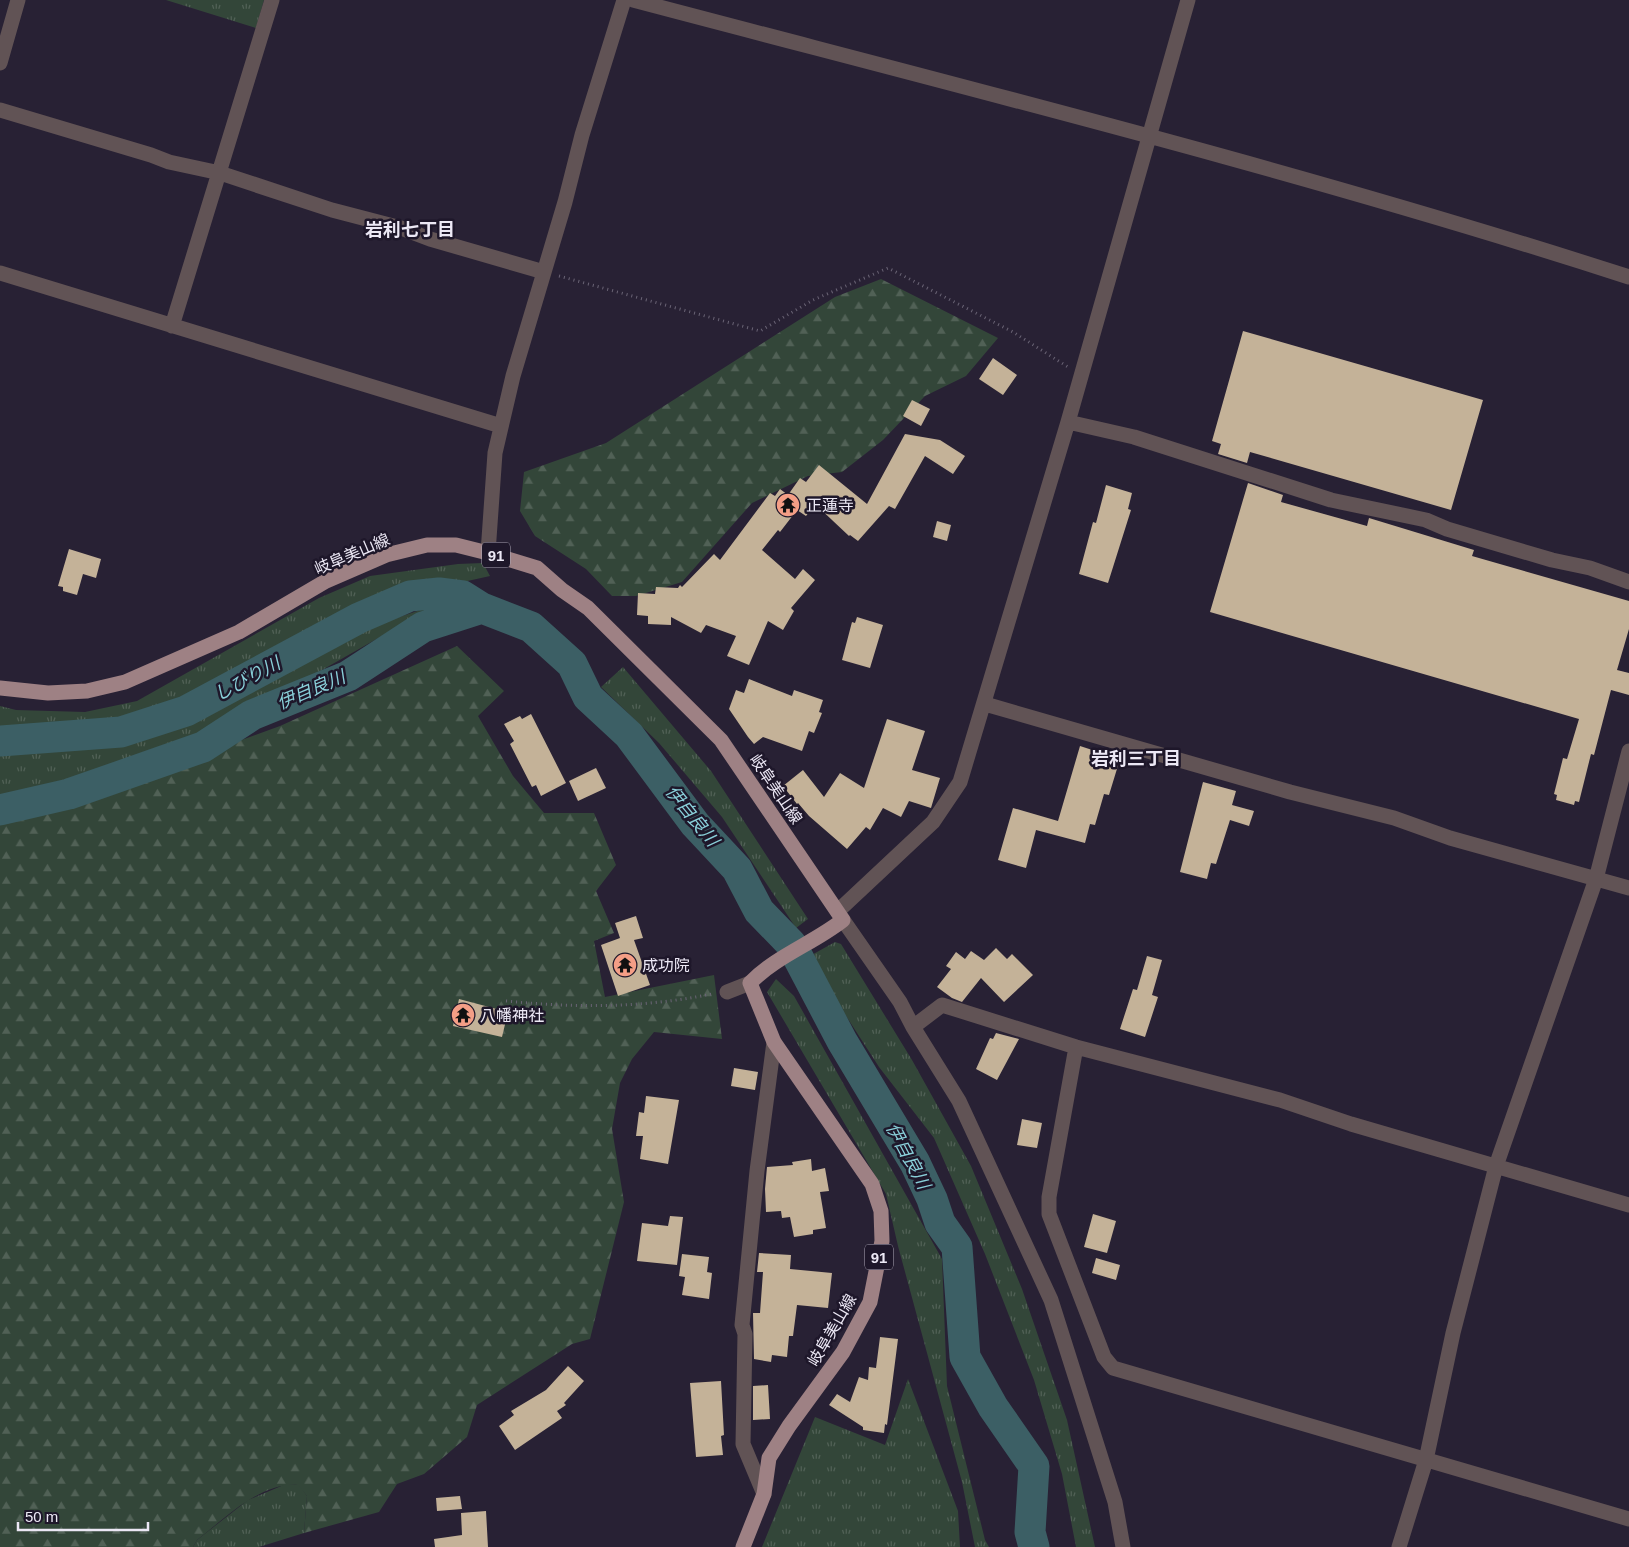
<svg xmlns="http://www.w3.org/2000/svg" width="1629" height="1547" viewBox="0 0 1629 1547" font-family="Helvetica,'Noto Sans JP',sans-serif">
<defs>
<pattern id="grass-tufts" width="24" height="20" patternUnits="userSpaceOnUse" patternTransform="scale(1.25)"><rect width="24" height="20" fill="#334639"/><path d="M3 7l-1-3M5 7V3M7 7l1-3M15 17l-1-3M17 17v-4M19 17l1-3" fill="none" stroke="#516156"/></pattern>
<pattern id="forest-firs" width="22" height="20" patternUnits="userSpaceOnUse" patternTransform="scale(1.25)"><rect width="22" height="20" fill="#334639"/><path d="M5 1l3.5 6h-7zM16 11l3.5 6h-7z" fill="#516156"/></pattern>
</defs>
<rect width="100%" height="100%" fill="#282134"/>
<path fill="url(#grass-tufts)" d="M166 0H264L256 28Z
M483 563 490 576C436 588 380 599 330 623 264 654 202 696 132 718 89 731 44 729 0 729V706L16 710 85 712 137 701 319 598 370 576 458 564Z
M438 604 185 748 0 798V754L121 740 193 718 364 629Z
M623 667 711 771 808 919 796 928 722 817 659 743 601 687Z
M835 942 841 944 912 1060 971 1166 1022 1289 1067 1420 1095 1547H1076L1062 1474 1034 1380 985 1254 934 1138 879 1067 808 957Z
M776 979 794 996 942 1259 947 1386 985 1540 989 1547H975L962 1482 898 1246 886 1194 767 992Z
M908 1379 958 1511 960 1547H762L815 1417 885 1445Z
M286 1484 299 1485 307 1496 304 1533 259 1547H193L197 1540 248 1500Z"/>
<path fill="url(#forest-firs)" d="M881 279 998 338 966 376 925 396 883 440 842 472 808 476 752 503 682 582 636 596H612L586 569 535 536 520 511 524 472 606 443 835 297Z
M457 646 504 691 478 716 513 776 544 813H594L616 865 596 891 614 933 594 941 605 997 714 975 722 1039 654 1032 632 1059 620 1083 612 1129 624 1202 590 1339 572 1344 477 1405 467 1437 424 1474 397 1484 379 1512 304 1533 307 1496 298 1485C262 1481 224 1519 197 1540L193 1547H0V822L112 787 280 726Z"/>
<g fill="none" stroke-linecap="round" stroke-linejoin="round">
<path stroke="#3c5f65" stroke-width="31" d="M0 741 121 732 186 711 359 618 410 596 439 593 463 596 482 608 531 627 572 664 588 697 629 735 695 824 737 869 759 911 791 944 842 1041 915 1163 932 1199 940 1223 957 1247 965 1357 993 1407 1034 1466 1030 1532 1034 1547
M0 810 69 794 203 747 252 715 348 676 423 627 482 608"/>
</g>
<path fill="#c4b298" d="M1243 331 1483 400 1451 510 1250 452 1247 463 1218 454 1221 444 1212 441Z
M993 358 1017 375 1003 395 979 379Z
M912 400 930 409 921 426 903 416Z
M905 434 940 440 965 456 953 474 925 456 895 509 889 506 858 541 850 535 849 536 815 504 806 516 797 510 780 532 778 530 762 550 795 579 803 569 815 580 791 608 794 611 783 630 768 621 749 665 727 656 736 636 706 625 701 633 671 617V625L648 624V616L637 615 638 593 655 594 656 587 678 588 680 585 682 587 714 554 720 560 770 493 775 496 780 489 788 495 800 478 806 482 819 465 867 504Z
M1248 483 1283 495 1281 502 1367 526 1369 518 1474 550 1472 556 1629 601V629L1617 670 1629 673V695L1611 690 1594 755 1591 754 1579 802 1575 801 1574 805 1556 800 1557 795 1554 794 1563 758 1567 759 1579 719 1210 612Z
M1106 485 1132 493 1128 509 1131 510 1108 583 1079 574 1093 522 1096 523Z
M937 521 951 525 947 541 933 537Z
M69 549 101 559 96 578 83 574 77 595 63 591V587L58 586Z
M857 617 883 625 870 668 842 660 852 622 855 623Z
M749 679 792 696 794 690 823 700 819 712 822 713 814 733 809 731 802 751 763 737 754 744 748 737 729 709 736 690 744 693Z
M531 714 566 783 541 796 536 785 532 787 510 744 514 741 504 724 520 716 522 719Z
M887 719 925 731 912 770 940 778 931 808 909 801 901 817 883 808 870 830 866 827 847 849 809 816 798 803 797 804 783 786 803 770 824 797 840 773 864 788Z
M1080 746 1120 759 1109 795 1104 794 1095 825 1090 824 1085 843 1036 830 1026 868 998 860 1013 808 1058 821Z
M596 768 606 788 578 801 569 781Z
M1203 782 1236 791 1232 805 1254 811 1249 826 1230 820 1216 864 1211 863 1207 879 1180 872Z
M636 916 643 938 634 940 650 985 618 996 601 945 620 938 615 923Z
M996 948 1007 959 1012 954 1033 975 1004 1002 981 978 962 1002 952 998 937 987 951 969 946 966 956 952 965 959 971 951 984 960Z
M1147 956 1162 960 1152 995 1158 997 1145 1037 1120 1029 1133 989 1137 990Z
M459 999 508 1012 502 1037 453 1026Z
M996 1033 1019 1039 997 1080 976 1069 990 1038 993 1039Z
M734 1068 758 1072 755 1090 731 1086Z
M646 1096 679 1100 668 1164 640 1159 643 1136H636L639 1112 644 1113Z
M1022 1119 1042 1123 1037 1148 1017 1145Z
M811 1159 812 1171 825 1168 829 1191 820 1192 826 1228 813 1230V1234L794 1237 790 1217 782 1218 781 1211 766 1212 765 1189 767 1167 793 1165 792 1162Z
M1093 1214 1116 1221 1107 1253 1084 1247Z
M670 1216 683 1217 677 1265 637 1261 642 1223 668 1226Z
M759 1253 791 1255 790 1269 832 1273 828 1308 797 1305 793 1336H789L787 1357 772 1355 771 1362 754 1359 753 1313H760L763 1272H757Z
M682 1254 709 1257 707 1272 712 1273 709 1299 682 1295 685 1277 679 1276Z
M1096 1258 1120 1265 1116 1280 1092 1273Z
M880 1337 898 1339 887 1425 885 1424 884 1433 863 1430V1427L829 1405 837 1394 850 1402 859 1377 868 1380 869 1367 876 1368Z
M568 1366 584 1381 564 1403 566 1405 557 1411 562 1418 515 1450 499 1426 514 1415 511 1411 546 1390Z
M721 1381 724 1435 721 1436 723 1455 696 1457 690 1383Z
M768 1385 770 1419 753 1420V1386Z
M460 1496 462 1509 437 1511 436 1498Z
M486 1511 488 1547H435L434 1539 462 1535 461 1513Z"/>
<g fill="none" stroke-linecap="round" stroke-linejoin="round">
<path stroke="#6b6576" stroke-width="3" stroke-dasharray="1 4" stroke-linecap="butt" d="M559 276 760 331 813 300 888 268 1013 332 1068 367
M506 1001C577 1008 642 1008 712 994"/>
<path stroke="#615355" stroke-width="15" d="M633 0C966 88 1301 171 1629 277
M0 63 18 0
M0 110 151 155 169 162 220 173 332 210 401 228 430 239 544 272
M0 273 501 426
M172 326 272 0
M1068 422 1134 437 1331 500 1426 520 1447 529 1552 560 1590 568 1629 582
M488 553 495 453 513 376 565 202 582 135 624 0
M985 704 1290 792 1394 818 1450 838 1629 888
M838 911 933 822 960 782 1068 422 1188 0
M843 920 900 1002 913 1027 959 1101 1051 1300 1115 1502 1123 1547
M727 992 750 983
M913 1027 942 1005 1076 1047 1280 1100 1351 1124 1629 1205
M1076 1047 1049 1197V1214L1104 1357 1113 1368 1629 1519
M764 1494 743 1444 745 1334 742 1325 757 1171 774 1042
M1399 1547 1426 1460 1453 1333 1496 1166 1596 879 1629 751"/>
<path stroke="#9e8184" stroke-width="15" d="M0 688 48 693 87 691 125 682 239 632 326 581 386 555 427 545H456L488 553 537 568 562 590 588 608 721 740 843 920C814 943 776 956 750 983L774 1042 872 1184 881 1211 882 1241 870 1302 843 1352 789 1426 769 1458 764 1494 743 1547"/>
</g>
<defs>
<g id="temple-disc" transform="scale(1.25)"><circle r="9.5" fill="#f49e86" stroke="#1e172a"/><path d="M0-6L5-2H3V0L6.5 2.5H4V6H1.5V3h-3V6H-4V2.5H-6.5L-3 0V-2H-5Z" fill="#111"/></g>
</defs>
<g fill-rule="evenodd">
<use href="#temple-disc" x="788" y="505"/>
<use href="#temple-disc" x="625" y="965"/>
<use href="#temple-disc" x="463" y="1015"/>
</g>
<g text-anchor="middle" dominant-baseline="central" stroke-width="5" stroke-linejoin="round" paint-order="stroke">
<g fill="#1e172a" stroke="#aea9b8" stroke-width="1">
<rect x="482" y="542.5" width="28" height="25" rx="4"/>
<rect x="865" y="1244.5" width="28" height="25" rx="4"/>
</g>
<g font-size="15" font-weight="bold" fill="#ece8f5">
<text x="496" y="555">91</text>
<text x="879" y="1257">91</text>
</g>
<g font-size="16" fill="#ece8f5" stroke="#1e172a" text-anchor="start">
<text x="806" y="505">正蓮寺</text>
<text x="642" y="965">成功院</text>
<text x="480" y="1015">八幡神社</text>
</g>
<g font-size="16" fill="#ece8f5" stroke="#1e172a">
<text transform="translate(352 554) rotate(-23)">岐阜美山線</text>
<text transform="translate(776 789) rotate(56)">岐阜美山線</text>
<text transform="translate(832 1330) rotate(-60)">岐阜美山線</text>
</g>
<g font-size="18" font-weight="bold" fill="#ece8f5" stroke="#1e172a">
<text x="410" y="230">岩利七丁目</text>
<text x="1136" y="759">岩利三丁目</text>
</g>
<g font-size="18" font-style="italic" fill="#89cfd9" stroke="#1e172a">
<text transform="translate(247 679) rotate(-28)">しびり川</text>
<text transform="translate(311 690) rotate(-23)">伊自良川</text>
<text transform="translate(692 816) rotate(51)">伊自良川</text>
<text transform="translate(908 1156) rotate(62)">伊自良川</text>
</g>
</g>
<path d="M18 1522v8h130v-8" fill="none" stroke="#ece8f5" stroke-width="2.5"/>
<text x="25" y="1522" font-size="15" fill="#ece8f5" stroke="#1e172a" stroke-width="4" paint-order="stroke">50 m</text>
</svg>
